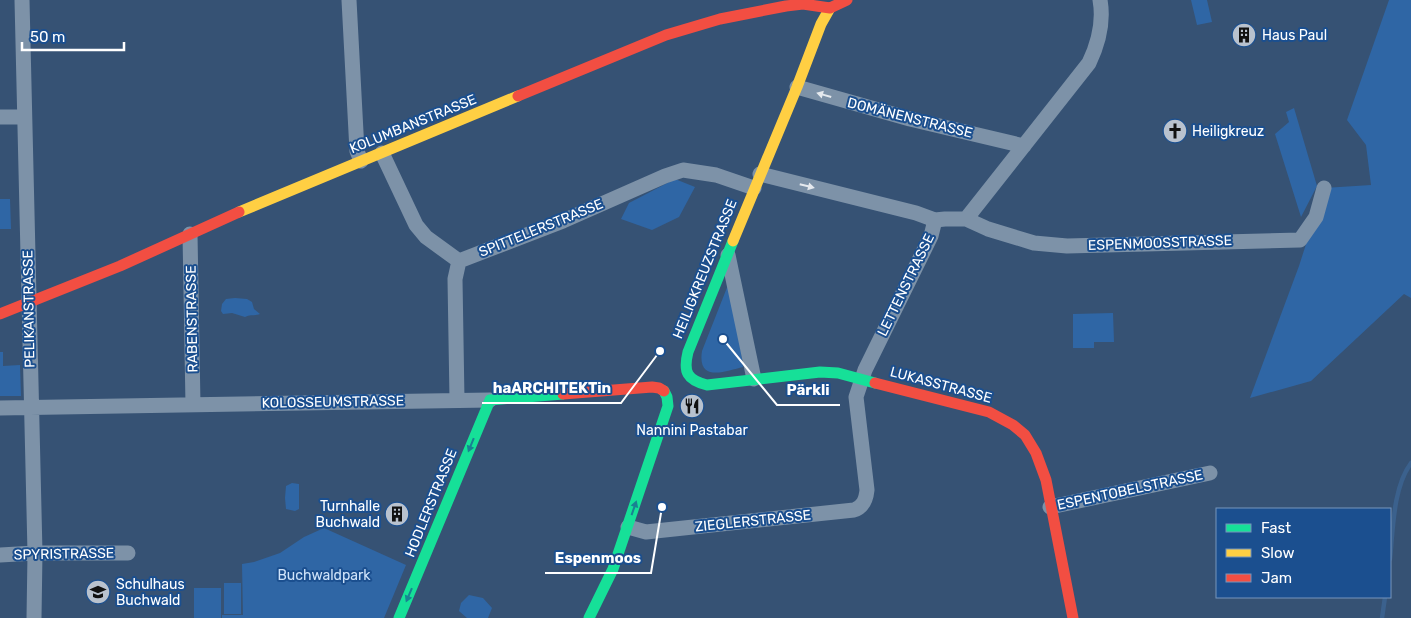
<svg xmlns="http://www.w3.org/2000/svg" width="1411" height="618" viewBox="0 0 1411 618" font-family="Rubik,sans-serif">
<rect width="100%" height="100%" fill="#365274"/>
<path fill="#2f66a5" d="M1191 0H1207L1212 22 1197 25Z
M1389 0H1411V298L1404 294 1311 381 1250 398 1299 266 1324 188 1371 185 1366 145 1347 120Z
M1294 108 1317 186 1301 217 1275 134 1289 122 1286 112Z
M675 179 695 187 679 217 652 230 621 219 629 203Z
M0 199H10L11 229H0Z
M728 285 738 328 743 367C726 371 697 383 702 351Z
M235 298 247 299 252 302 254 309 260 314C256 316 251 314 245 317L232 313 223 314 221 311 222 304 226 299Z
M1113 313 1114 342H1094V348H1073V314Z
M0 352H3V366L20 365 21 396H0Z
M292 483 299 484V509L295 511 286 509 285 498 286 486Z
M324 528 406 565 384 618H222V615H243L242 564 254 562 280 553 304 537Z
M224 583H241V614H224Z
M194 588H221V618H194Z
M469 595 483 598 492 608 488 618H467L459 611 461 603Z"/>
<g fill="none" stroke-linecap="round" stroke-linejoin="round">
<path stroke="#3b618d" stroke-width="4.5" d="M1390 559C1393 530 1393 487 1411 463
M1382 618 1385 597"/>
<path stroke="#7d92a8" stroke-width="15" d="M22 0 35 553 34 618
M349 0 357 151 361 161
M797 87 910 119 1024 146
M0 117H24
M382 153 416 225 426 237 459 261
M760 174 916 213 935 220 945 219H966L988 229 1034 243 1067 246 1300 240 1316 217 1324 188
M966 219 1089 63C1099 42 1104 22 1100 0
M190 234 193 405
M728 255 754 379
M457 400 455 279 459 261 563 221 665 176 683 170 716 175 754 188
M0 408 490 400
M1050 507 1210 473
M628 527 646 532 854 510C863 507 866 500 867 490L856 397 865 370 931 236 935 220
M0 555 35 553H128"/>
<path stroke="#16e098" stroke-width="11" d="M733 241 688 352C683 372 687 380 707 385L820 372 838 373 875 383
M399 618 490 400 563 394
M589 618 613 569 668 406 667 397 664 391"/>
<path stroke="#ffcf43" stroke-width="11" d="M239 212 518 96
M733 241 797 87 821 24 830 8"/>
<path stroke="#f24e42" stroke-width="11" d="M518 96 666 35 720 19 786 6 803 4 830 8 847 0
M0 314 120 266 239 212
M875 383 989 412 1013 425 1025 435 1036 453 1046 480 1073 618
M563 394 652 387 659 388 664 391"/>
</g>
<defs><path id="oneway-solid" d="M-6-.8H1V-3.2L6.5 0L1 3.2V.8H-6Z" transform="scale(1.25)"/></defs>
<g fill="#e5e9ee">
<use href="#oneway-solid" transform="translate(824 95) rotate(-164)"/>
<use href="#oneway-solid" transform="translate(807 186) rotate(14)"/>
</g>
<g fill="#198292">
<use href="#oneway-solid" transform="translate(471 445) rotate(112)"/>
<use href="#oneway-solid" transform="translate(634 508) rotate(-71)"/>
<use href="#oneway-solid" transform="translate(409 595) rotate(113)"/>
</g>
<defs>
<g id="building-disc" transform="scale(1.25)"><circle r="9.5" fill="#b9c2ce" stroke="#1b4f8f"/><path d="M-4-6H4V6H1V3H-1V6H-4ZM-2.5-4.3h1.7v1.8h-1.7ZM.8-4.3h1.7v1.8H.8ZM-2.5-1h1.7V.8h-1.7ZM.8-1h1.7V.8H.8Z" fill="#111"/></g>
<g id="church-disc" transform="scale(1.25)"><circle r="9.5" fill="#b9c2ce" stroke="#1b4f8f"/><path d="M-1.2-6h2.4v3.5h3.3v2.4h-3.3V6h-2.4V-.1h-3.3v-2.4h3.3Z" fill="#111"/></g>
<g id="restaurant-disc" transform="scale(1.25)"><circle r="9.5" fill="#b9c2ce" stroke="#1b4f8f"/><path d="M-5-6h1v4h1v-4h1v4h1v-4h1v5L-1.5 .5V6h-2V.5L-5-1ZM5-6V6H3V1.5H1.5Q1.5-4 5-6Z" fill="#111"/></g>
<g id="school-disc" transform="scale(1.25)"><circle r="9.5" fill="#b9c2ce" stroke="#1b4f8f"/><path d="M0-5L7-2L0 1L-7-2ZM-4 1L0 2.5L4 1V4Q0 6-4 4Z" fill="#111"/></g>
</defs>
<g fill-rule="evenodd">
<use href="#building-disc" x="1244" y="35"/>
<use href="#church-disc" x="1175" y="131"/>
<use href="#restaurant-disc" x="692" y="406"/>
<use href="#building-disc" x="397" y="514"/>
<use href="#school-disc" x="98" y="592"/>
</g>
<g text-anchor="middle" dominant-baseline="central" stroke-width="4" stroke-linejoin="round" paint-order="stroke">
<g font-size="14" fill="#fff" stroke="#1b4f8f" text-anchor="start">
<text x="1262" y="35">Haus Paul</text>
<text x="1192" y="131">Heiligkreuz</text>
<text x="692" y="430" text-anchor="middle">Nannini Pastabar</text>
<text x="380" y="506" text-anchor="end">Turnhalle<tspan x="380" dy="16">Buchwald</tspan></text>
<text x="116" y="584">Schulhaus<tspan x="116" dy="16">Buchwald</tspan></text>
</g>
<g font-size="14" fill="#fff" stroke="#1b4f8f">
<text transform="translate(910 118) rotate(14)">DOMÄNENSTRASSE</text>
<text transform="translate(413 124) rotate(-22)">KOLUMBANSTRASSE</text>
<text transform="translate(541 228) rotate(-22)">SPITTELERSTRASSE</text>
<text transform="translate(1160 243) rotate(-2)">ESPENMOOSSTRASSE</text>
<text transform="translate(705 269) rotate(-68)">HEILIGKREUZSTRASSE</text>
<text transform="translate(906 285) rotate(-64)">LETTENSTRASSE</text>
<text transform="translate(29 309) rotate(-91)">PELIKANSTRASSE</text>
<text transform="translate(192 319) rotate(-91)">RABENSTRASSE</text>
<text transform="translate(941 385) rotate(15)">LUKASSTRASSE</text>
<text transform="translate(333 402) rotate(-1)">KOLOSSEUMSTRASSE</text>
<text transform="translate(1130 490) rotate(-12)">ESPENTOBELSTRASSE</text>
<text transform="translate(431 503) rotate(-68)">HODLERSTRASSE</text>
<text transform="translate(753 521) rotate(-6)">ZIEGLERSTRASSE</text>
<text transform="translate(64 554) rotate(-1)">SPYRISTRASSE</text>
</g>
<g font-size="14" fill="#cfe3fa" stroke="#1b4f8f">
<text x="324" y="575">Buchwaldpark</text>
</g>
</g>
<path fill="none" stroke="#fff" stroke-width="2" d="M660 351L621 403H482M723 339L777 405H840M662 507L651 573H545"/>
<g fill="#fff" stroke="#1b4f8f" stroke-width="2">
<circle cx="660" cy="351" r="5"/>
<circle cx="723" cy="339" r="5"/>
<circle cx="662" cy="507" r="5"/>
</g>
<g font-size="15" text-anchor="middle" font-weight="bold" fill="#fff" stroke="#1b4f8f" stroke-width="4" stroke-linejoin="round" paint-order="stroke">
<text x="552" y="393">haARCHITEKTin</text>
<text x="808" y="395">Pärkli</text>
<text x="598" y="563">Espenmoos</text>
</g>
<rect x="1216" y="508" width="175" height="90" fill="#1b4f8f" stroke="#7695bc"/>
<rect x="1226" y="524" width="25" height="8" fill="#16e098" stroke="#7695bc"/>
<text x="1261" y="533" font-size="15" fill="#ffffff">Fast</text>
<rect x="1226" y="549" width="25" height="8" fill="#ffcf43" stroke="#7695bc"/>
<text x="1261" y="558" font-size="15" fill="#ffffff">Slow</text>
<rect x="1226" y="574" width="25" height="8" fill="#f24e42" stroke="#7695bc"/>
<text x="1261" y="583" font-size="15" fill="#ffffff">Jam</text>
<path d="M22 42v8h102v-8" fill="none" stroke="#ffffff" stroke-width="2.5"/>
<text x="30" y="42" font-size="15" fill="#ffffff" stroke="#1b4f8f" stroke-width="4" paint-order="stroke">50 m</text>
</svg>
